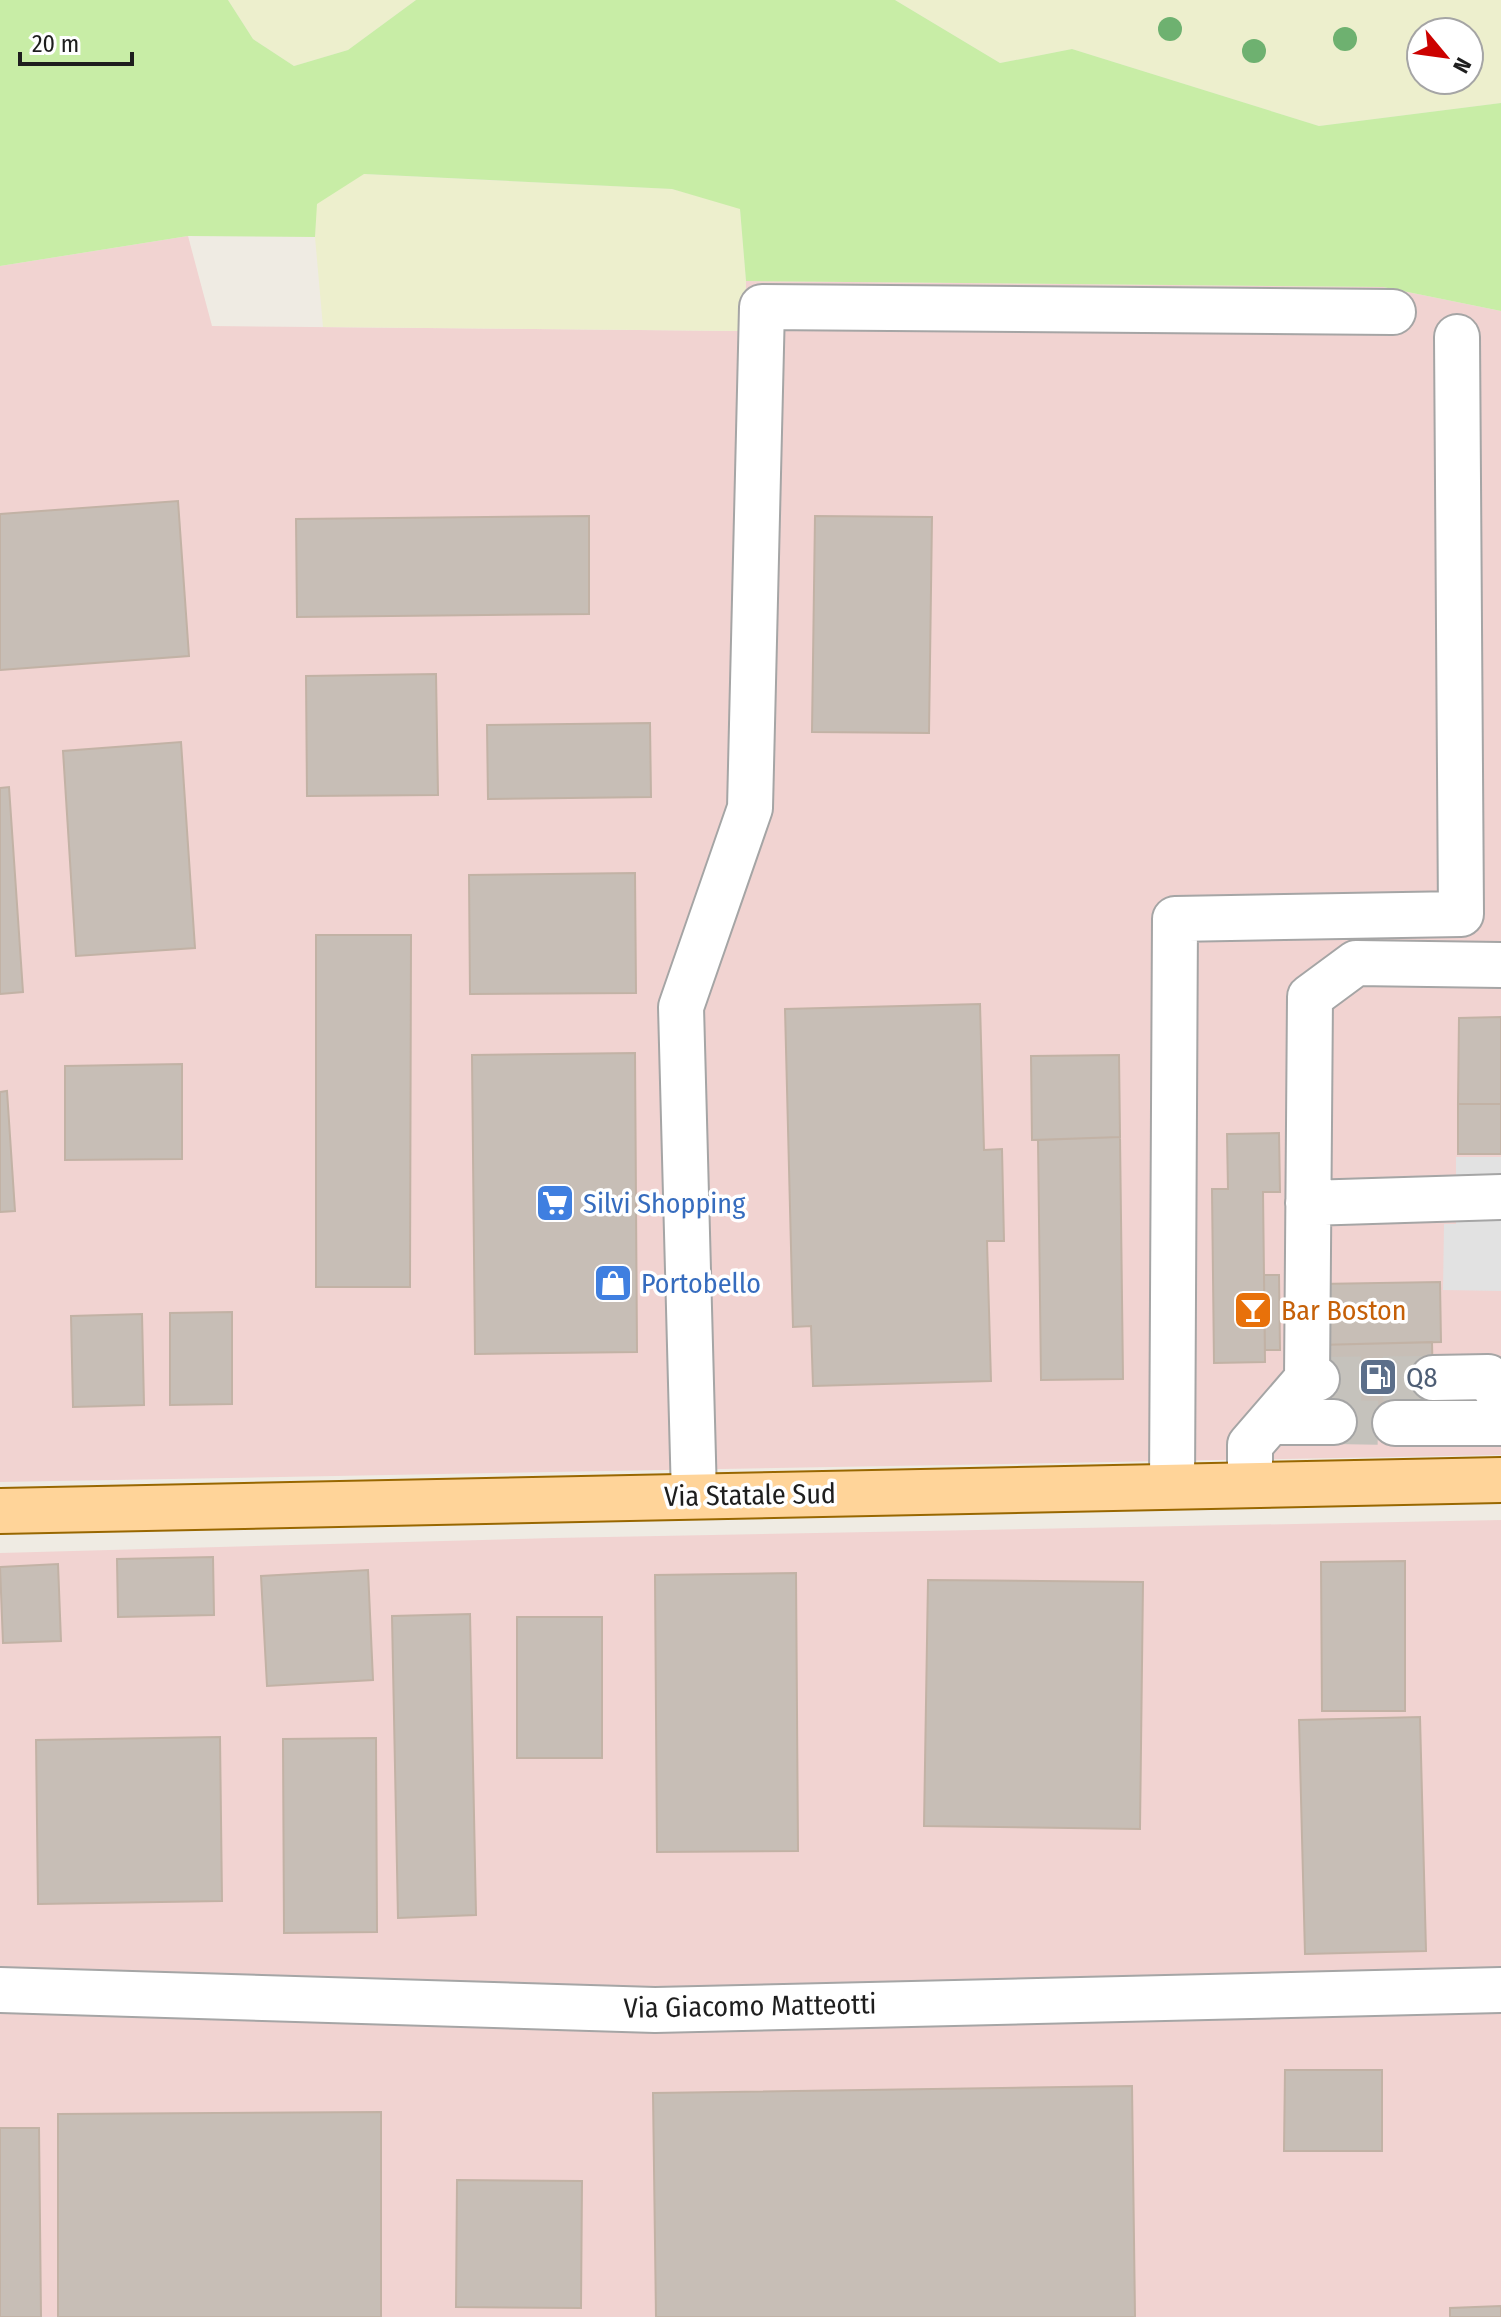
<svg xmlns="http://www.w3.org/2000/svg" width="1501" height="2317" viewBox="0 0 1501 2317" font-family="'Fira Sans Condensed',sans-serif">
<rect width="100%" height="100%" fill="#efebe3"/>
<path fill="#f1d3d1" d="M188 236 212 326 744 331 746 281 1383 287 1501 311V1455L0 1482V266Z
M1501 1520V2317H0V1553L554 1538Z"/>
<path fill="#edefcd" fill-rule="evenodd" d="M228 0H416L348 50 294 66 253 39Z
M895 0H1501V103L1319 126 1072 49 1000 63ZM1421 32H1469V80H1421Z
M363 174 672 189 740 208 746 281 745 331 323 327 315 237 316 204Z"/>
<path fill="#c8eda6" d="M0 0H228L253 39 294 66 348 50 416 0H895L1000 63 1072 49 1319 126 1501 103V311L1383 287 746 281 740 209 672 189 364 174 317 204 315 237 188 236 0 266Z"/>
<path fill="#e2e2e2" d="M1456 1157H1501V1291L1443 1290 1444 1224H1456Z"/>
<path fill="#c7beb6" stroke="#c2b2a5" stroke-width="2" d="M178 501 189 656 0 670V514Z
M589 516V614L297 617 296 519Z
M815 516 932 517 929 733 812 732Z
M436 674 438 795 307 796 306 676Z
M650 723 651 797 488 799 487 725Z
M181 742 195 948 76 956 63 751Z
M9 787 23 992 0 994V788Z
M635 873 636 993 470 994 469 875Z
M316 935H411L410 1287H316Z
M980 1004 984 1150 1002 1149 1004 1241H987L991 1381 813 1386 811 1326 793 1327 785 1009Z
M1501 1017V1104H1458L1459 1018Z
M635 1053 637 1352 475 1354 472 1055Z
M1119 1055 1120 1137 1032 1140 1031 1056Z
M182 1064V1159L65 1160V1066Z
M7 1091 15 1211 0 1212V1092Z
M1458 1104H1501V1154H1458Z
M1279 1133 1280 1192H1263L1265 1362 1214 1363 1212 1189H1228L1227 1134Z
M1120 1137 1123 1379 1041 1380 1038 1140Z
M1264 1275H1279L1280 1350H1265Z
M1440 1282 1441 1342 1319 1345 1318 1284Z
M232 1312V1404L170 1405V1313Z
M142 1314 144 1405 73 1407 71 1316Z
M1432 1342 1433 1387 1394 1388 1395 1434 1334 1435 1333 1387 1319 1345Z
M213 1557 214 1615 118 1617 117 1559Z
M1405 1561V1711H1322L1321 1562Z
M58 1564 61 1641 3 1643 0 1567Z
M368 1570 373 1680 267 1686 261 1576Z
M796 1573 798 1851 657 1852 655 1575Z
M928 1580 1143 1582 1140 1829 924 1826Z
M470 1614 476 1915 398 1918 392 1616Z
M517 1617H602V1758H517Z
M1420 1717 1426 1951 1305 1954 1299 1720Z
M220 1737 222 1901 38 1904 36 1740Z
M376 1738 377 1932 284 1933 283 1739Z
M1285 2070H1382V2151H1284Z
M1132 2086 1135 2317H656L653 2093Z
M381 2112V2317H58V2114Z
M0 2128H39L41 2317H0Z
M457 2180 582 2181 581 2308 456 2307Z
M1501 2306V2317H1450V2308Z"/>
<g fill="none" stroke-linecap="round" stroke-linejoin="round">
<path stroke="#c5c2bc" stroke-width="44" stroke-dasharray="44 22" stroke-linecap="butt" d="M1317 1379 1433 1378
M1334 1422 1395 1423"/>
<g stroke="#a5a5a5" stroke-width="48">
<path id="minor" d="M1308 1203 1501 1197
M1433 1378 1488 1377 1501 1397
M1307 1379 1310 997 1356 963 1501 965
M1270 1422H1334
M1395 1423H1501
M1250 1484V1445L1307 1379H1317
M1172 1486 1175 919 1461 914 1457 337
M694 1496 681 1007 750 808 762 307 1393 312
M0 1990 655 2010 1501 1990"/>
</g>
<g stroke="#986700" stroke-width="48">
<path id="major" d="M0 1511 1501 1480"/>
</g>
<use href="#minor" stroke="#fff" stroke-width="44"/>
<use href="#major" stroke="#ffd499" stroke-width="44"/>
</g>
<g fill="#6eb170">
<circle cx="1170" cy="29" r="12"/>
<circle cx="1345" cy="39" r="12"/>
<circle cx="1254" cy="51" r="12"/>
</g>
<defs>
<g id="supermarket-square" transform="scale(2)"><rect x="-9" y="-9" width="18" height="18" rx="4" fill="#3f7fe0" stroke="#fff"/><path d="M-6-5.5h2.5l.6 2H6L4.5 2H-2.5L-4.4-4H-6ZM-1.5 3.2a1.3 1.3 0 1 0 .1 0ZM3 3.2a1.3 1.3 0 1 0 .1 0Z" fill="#fff"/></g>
<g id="shop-square" transform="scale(2)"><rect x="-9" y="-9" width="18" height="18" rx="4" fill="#3f7fe0" stroke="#fff"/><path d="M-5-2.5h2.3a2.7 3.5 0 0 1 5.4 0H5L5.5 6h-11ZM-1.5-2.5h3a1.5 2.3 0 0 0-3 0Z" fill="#fff"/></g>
<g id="bar-square" transform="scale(2)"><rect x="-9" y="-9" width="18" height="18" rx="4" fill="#e8710a" stroke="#fff"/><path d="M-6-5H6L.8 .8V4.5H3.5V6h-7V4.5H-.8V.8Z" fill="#fff"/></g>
<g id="fuel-square" transform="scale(2)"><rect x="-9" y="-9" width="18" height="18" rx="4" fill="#5c6f8a" stroke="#fff"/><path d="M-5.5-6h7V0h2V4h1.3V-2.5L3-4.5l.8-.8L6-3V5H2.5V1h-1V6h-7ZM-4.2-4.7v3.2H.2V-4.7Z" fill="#fff"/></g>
</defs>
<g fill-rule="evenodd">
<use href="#supermarket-square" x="555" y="1203"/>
<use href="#shop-square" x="613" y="1283"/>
<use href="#bar-square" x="1253" y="1310"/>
<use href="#fuel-square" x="1378" y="1377"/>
</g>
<g text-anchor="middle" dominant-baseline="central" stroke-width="7" stroke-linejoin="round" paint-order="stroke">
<g font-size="28" fill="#366cbe" stroke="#fff" text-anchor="start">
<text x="583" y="1203">Silvi Shopping</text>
<text x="641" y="1283">Portobello</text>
</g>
<g font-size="28" fill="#c56008" stroke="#fff" text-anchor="start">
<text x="1281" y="1310">Bar Boston</text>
</g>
<g font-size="28" fill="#4e5e75" stroke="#fff" text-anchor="start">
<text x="1406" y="1377">Q8</text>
</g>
<g font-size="28" fill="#1e1e1e" stroke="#fff">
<text transform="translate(750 1495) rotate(-1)">Via Statale Sud</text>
<text transform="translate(750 2006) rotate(-1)">Via Giacomo Matteotti</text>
</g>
</g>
<g transform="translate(1445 56) rotate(119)"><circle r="38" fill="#ffffff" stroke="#a5a5a5" stroke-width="2"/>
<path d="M0-6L14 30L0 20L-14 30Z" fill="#cc0200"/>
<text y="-12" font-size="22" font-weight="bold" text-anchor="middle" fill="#1e1e1e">N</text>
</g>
<path d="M20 52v12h112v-12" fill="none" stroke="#1e1e1e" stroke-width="4"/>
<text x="32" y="52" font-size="24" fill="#1e1e1e" stroke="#ffffff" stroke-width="6" paint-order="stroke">20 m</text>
</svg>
